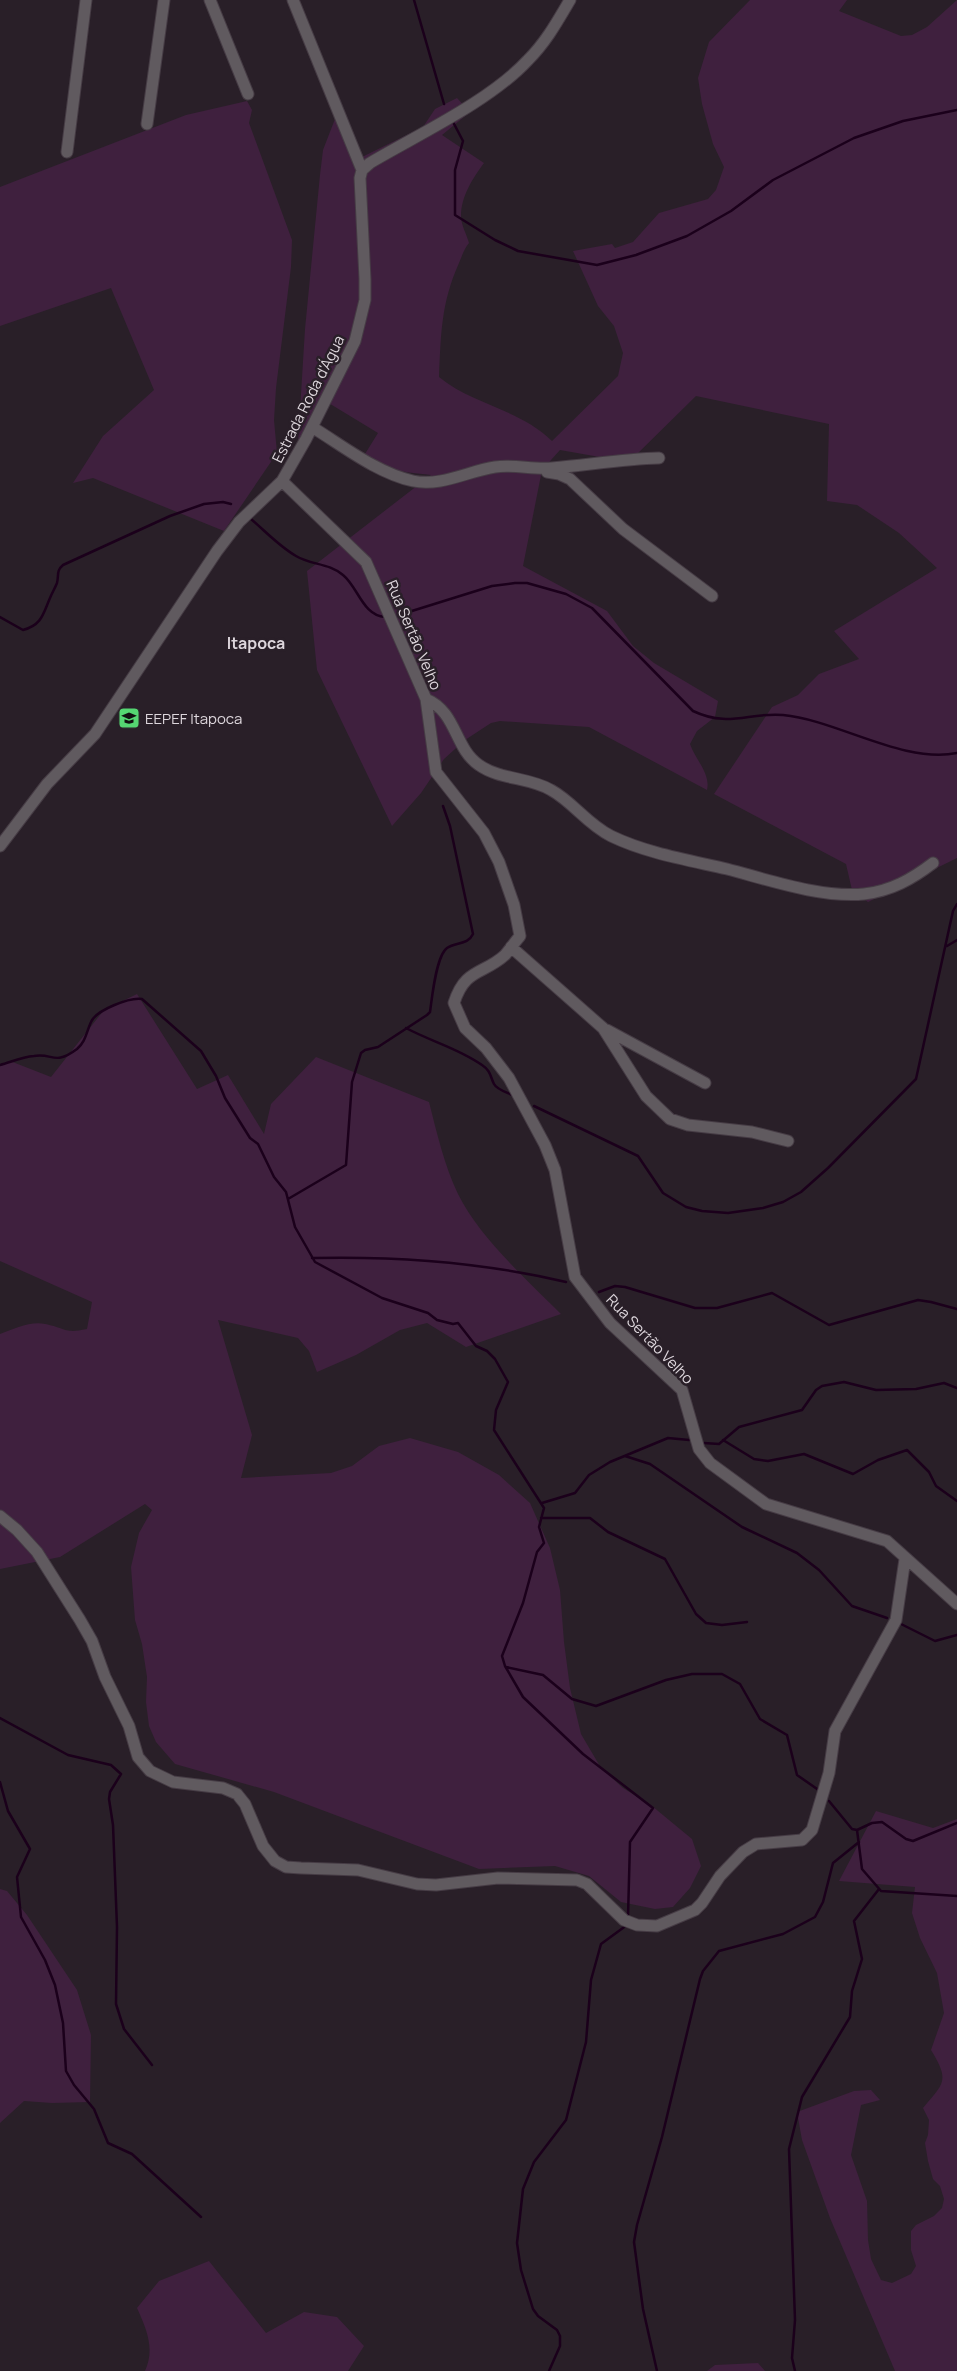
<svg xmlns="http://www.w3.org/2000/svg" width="957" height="2371" viewBox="0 0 957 2371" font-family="Manrope,sans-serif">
<rect width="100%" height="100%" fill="#291f28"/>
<path fill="#3f203e" d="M750 0H847L839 11 901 36 912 35 927 27 957 0V858L868 902 852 890 846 864 714 794 772 707 798 695 819 674 859 659 834 631 937 568 899 533 857 505 827 501 829 424 696 396 634 457 611 459 560 450 542 470 523 566 607 611 633 646 654 663 718 701 715 717 697 731 690 744C695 759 711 774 707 790L589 727 500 721 491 723 465 740 444 759 421 793 392 826 317 670 307 571 431 475C399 471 394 473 365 454L378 433 327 402 298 443 305 329 320 175 323 150 335 119 362 157 423 127 435 109 457 98 470 112 442 135 484 163C473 178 461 196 461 216 461 225 467 235 469 243 464 249 462 256 459 263 441 303 441 334 439 377 473 405 520 409 552 441L618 376 623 353 614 326 598 306 573 251 612 244 615 248 633 242 659 213 708 199 716 190 724 167 713 144 702 104 698 78 709 42Z
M247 101 252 110 249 123 292 240 291 267 276 388 274 420 277 453 224 531 93 478 73 483 103 436 154 390 111 288 0 326V187L186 115Z
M137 994 197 1089 228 1075 264 1134 271 1104 316 1057 429 1102C437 1133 444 1165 458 1194 480 1238 526 1279 561 1314L466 1347 427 1323 400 1330 356 1355 317 1372 309 1351 298 1338 218 1320 252 1435 241 1478 331 1473 352 1466 379 1446 410 1438 458 1452 499 1475 530 1503 550 1548 560 1590 564 1642 570 1688 581 1734 601 1768 623 1788 652 1806 692 1839 701 1866 690 1888 673 1907 655 1909 621 1902 589 1876 555 1866 479 1869 274 1792 175 1764 156 1742 149 1726 146 1702 147 1677 142 1644 135 1620 131 1567 139 1533 152 1510 145 1504 60 1557 0 1569V1334C14 1329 30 1321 45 1324 66 1328 64 1334 87 1329L92 1302 0 1261V1066L10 1061 51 1077 104 1010Z
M876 1811 933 1828 957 1819V2371H895L830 2218 802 2140 797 2112 854 2091 871 2090 880 2100 861 2105 851 2155 867 2201 868 2240 871 2259 881 2280 892 2283 911 2274 916 2266 911 2250V2231L916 2225 934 2216 942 2208 944 2199 940 2186 933 2179 928 2161 925 2143 928 2135 929 2120 923 2108C944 2083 950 2081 931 2050L944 2013 937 1973 920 1938 912 1913 915 1887 839 1881Z
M0 1889 7 1891 27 1915 77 1990 91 2035 90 2102 52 2103 24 2101 0 2123Z
M209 2261 266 2333 304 2312 337 2317 364 2346 348 2371H145C155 2349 147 2330 137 2308L159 2281Z
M758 2363 765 2371H707L715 2365Z"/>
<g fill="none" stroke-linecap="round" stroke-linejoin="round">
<path stroke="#1b001b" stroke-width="2.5" d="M414 0 444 104
M452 120 463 141 455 170V215L495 240 518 251 597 265 636 255 687 236 731 211 773 180 854 138 903 121 957 110
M251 519C265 531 280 547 296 556 311 565 329 563 343 575 358 587 363 616 385 617
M399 615 492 586 515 583H527L566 594 592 608 693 711C729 728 748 712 783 715 837 720 903 764 957 753
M0 617 23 630C42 625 43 614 50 598 52 593 55 588 57 583 59 575 56 571 63 565L170 516 204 504 223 502 231 504
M947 946 957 940
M406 1028C432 1042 458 1048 482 1065 491 1071 490 1076 494 1084 497 1090 509 1093 514 1096
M0 1065C11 1062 22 1057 34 1056 54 1053 54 1066 77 1049 86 1041 86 1033 91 1022 96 1010 130 997 142 999L201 1051 216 1076 225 1098 250 1138 258 1144 274 1177 286 1192 295 1227 315 1262 382 1298 428 1313 437 1320 453 1324 458 1323 476 1346 487 1351 495 1359 508 1382 496 1410 494 1430 544 1508 539 1527 544 1543 537 1552 523 1603 502 1656 505 1666 523 1697 583 1754 653 1808 630 1842 628 1917
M534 1106 638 1156 663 1193 686 1207 702 1211 728 1213 763 1208 783 1202 801 1192 828 1168 916 1079 953 911 957 904
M288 1199 346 1165 352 1082 361 1053 365 1050 378 1047 427 1015 430 1012C432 998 436 956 447 948 456 942 468 945 473 934L450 826 443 806
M312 1258C398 1256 482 1262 566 1282
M599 1292 615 1286 625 1287 695 1308H717L772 1293 829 1325 918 1300 931 1302 957 1309
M723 1440 754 1459 768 1461 804 1454 853 1474 878 1460 907 1450 929 1472 936 1486 957 1501
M704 1443 719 1444 739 1427 802 1410 816 1390 822 1386 844 1382 876 1390 916 1389 944 1383 957 1388
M625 1456 650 1464 742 1527 797 1553 819 1570 852 1606 887 1618
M542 1503 575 1493 589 1475 610 1462 668 1438 689 1440
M541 1518H590L608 1532 665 1559 696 1614 706 1623 722 1625 747 1622
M901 1624 935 1641 957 1635
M506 1667 543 1675 572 1699 596 1706 666 1680 692 1674H722L740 1684 760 1719 787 1735 797 1775 820 1791
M0 1718 68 1755 111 1765 121 1774 110 1792 109 1799 113 1825 117 1927 116 2004 124 2029 152 2065
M0 1782 8 1811 30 1849 17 1877 21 1917 45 1960 55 1985 63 2023 66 2071 74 2085 94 2109 108 2143 132 2154 201 2217
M829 1801 852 1829 857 1830
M857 1830 862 1869 881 1891 957 1896
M857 1830 872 1823 882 1822 906 1839 913 1841 957 1823
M549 2371 560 2346V2336L557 2330 538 2316 533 2309 521 2270 517 2243 523 2189 534 2162 566 2120 586 2042 591 1980 601 1944 627 1925
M657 2371 643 2309 634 2242 637 2225 662 2137 700 1979 703 1971 719 1951 783 1934 815 1917 823 1902 833 1863 859 1842
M795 2371 792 2358 795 2320 789 2149 802 2097 850 2017 852 1991 862 1959 854 1921 879 1889"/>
<g stroke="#463c45" stroke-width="13">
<path id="minor" d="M210 0 248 94
M293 0 362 170
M147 124 164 0
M67 152 86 0
M312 427C343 446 377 473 413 481 441 487 468 471 495 467 514 464 533 470 552 468 588 465 623 459 659 458
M547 472 559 474 570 479 623 529 712 596
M282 481 366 562 426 699 436 772 484 833 499 862 514 905 520 936C515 942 510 949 505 955 483 975 465 968 454 1003L465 1028 486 1048 509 1078 545 1145 555 1170 575 1277 610 1323 682 1390 699 1449 710 1463 766 1504 887 1541 957 1604
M426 699C457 712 454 748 479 765 500 780 529 777 551 790 573 802 587 824 611 836 646 853 688 860 727 869 769 880 821 898 864 894 891 891 912 879 933 863
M0 846 47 784 95 734 217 551 239 522 282 481 306 439 355 341 365 300V279L360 178 362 170 370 163C419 134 490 101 528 60 546 42 557 22 570 0
M511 947 603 1028 646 1096 670 1119 688 1125 752 1132 788 1141
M607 1030 705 1083
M0 1516 17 1530 37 1552 80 1620 92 1641 105 1677 129 1726 138 1757 150 1771 173 1782 223 1788 237 1794 245 1804 263 1846 275 1861 286 1867 301 1868 358 1870 417 1884 436 1885 498 1878 577 1880 587 1884 624 1920 637 1925 657 1926 695 1910 702 1903 720 1876 743 1852 756 1844 802 1840 812 1830 829 1773 835 1731 896 1620 905 1559"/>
</g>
<use href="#minor" stroke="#605a5f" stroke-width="11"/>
</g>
<defs>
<g id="school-square" transform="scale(1.125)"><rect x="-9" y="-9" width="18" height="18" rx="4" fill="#55d672" stroke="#291f28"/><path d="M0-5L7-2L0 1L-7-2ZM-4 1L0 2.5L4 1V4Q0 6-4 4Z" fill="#111"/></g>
</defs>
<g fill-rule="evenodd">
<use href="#school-square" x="129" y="718"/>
</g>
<g text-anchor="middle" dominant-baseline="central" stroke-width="5" stroke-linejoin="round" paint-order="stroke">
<g font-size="15" fill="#ddd6dc" stroke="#291f28">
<text transform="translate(308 399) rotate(-63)">Estrada Roda d'Água</text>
<text transform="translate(414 635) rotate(67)">Rua Sertão Velho</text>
<text transform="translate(650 1339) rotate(46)">Rua Sertão Velho</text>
</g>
<g font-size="15" fill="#ddd6dc" stroke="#291f28" text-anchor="start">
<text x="145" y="718">EEPEF Itapoca</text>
</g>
<g font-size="16" font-weight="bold" fill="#ddd6dc" stroke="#291f28">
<text x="256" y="643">Itapoca</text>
</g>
</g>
</svg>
